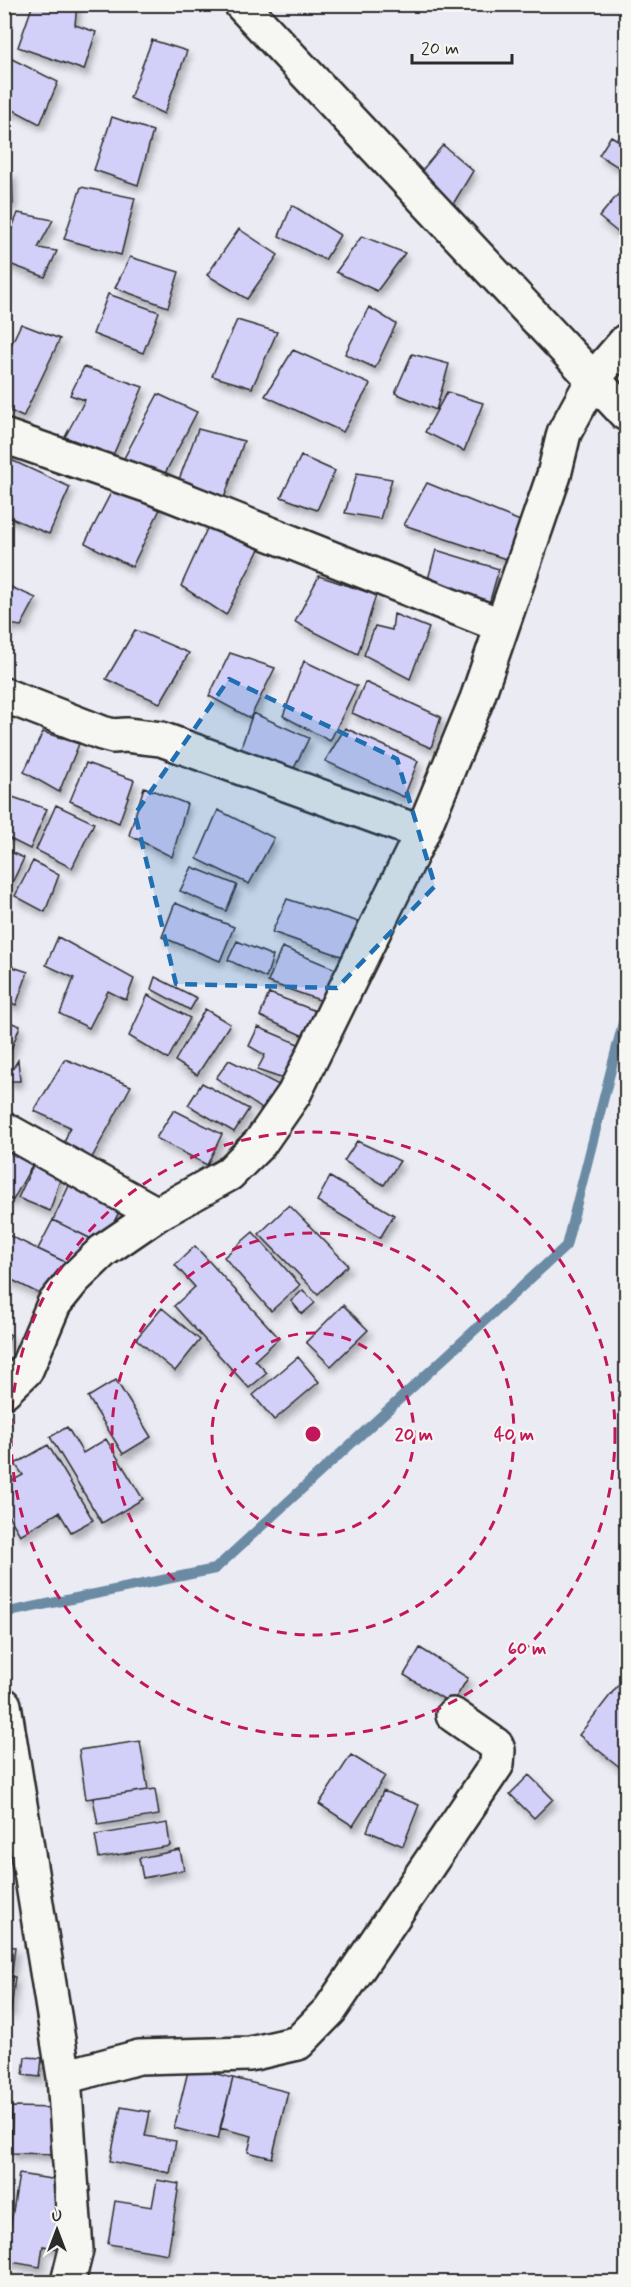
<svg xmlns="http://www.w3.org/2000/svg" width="631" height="2287" viewBox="0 0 631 2287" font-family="Mynerve,sans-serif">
<defs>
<filter id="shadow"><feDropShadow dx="3.5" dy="6" stdDeviation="3" flood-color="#0004"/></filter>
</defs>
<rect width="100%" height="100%" fill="#ebebf4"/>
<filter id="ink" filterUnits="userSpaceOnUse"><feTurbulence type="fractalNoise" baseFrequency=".0167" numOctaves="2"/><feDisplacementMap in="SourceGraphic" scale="12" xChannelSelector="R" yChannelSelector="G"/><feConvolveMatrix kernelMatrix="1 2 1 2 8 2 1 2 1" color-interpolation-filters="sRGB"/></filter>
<g filter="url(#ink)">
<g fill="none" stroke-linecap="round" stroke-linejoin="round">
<path stroke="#6a8ba3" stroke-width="10" d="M4 1613 215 1569 566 1246 626 1011"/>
</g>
<path fill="#d2d0f8" stroke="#2b2b2b" stroke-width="1.5" filter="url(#shadow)" d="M33 4H77L75 25 96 32 84 70 18 47Z
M152 40 187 51 164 114 130 98Z
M4 55 58 82 40 124 10 108 4 121Z
M112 117 153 131 138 185 94 170Z
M611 136 626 145V172L599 155Z
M443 145 473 171 453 204 419 174Z
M4 172 12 173 13 204H4Z
M626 185V239L599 217Z
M81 187 135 198 121 255 64 239Z
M292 205 340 235 325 260 279 236Z
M18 213 53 220 38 248 57 251 45 277 4 262V248Z
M239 229 278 255 247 299 207 275Z
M362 236 405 253 377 291 336 272Z
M130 257 179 272 168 307 115 288Z
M108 294 159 312 143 353 93 334Z
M369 307 396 324 375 368 345 354Z
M237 320 277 332 252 388 212 376Z
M21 324 60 339 23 417 4 408V360Z
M293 350 370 384 343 432 265 396Z
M412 354 449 364 436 410 395 393Z
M84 367 143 387 113 455 65 437 85 400 70 395Z
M447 392 483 403 464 451 425 432Z
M158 394 197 412 162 479 122 462Z
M198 429 244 441 224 498 178 482Z
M301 456 335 471 317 510 281 497Z
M9 459 70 487 49 534 4 515V468Z
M357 473 392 479 380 519 345 513Z
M427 483 520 521 509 560 404 525Z
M115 485 163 503 132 567 85 543Z
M210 522 260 547 226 615 181 586Z
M436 550 499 569 489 604 427 583Z
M319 576 376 595 358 654 295 622Z
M4 584 36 598 21 626 9 624 4 632Z
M394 614 429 628 410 679 364 655 375 626 392 630Z
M135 630 189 653 160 703 106 679Z
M230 653 275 668 250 718 209 696Z
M304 661 357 686 330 741 283 716Z
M365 682 441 717 431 748 352 713Z
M253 713 309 738 290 776 238 756Z
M345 728 418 761 404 797 325 761Z
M43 732 79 744 59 792 24 772Z
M86 763 134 780 119 823 70 801Z
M144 787 187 804 172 857 129 835Z
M4 794 47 809 30 849 4 836Z
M56 805 94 823 72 868 36 850Z
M218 810 274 838 249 884 197 859Z
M4 849 24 858 9 889 4 887Z
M33 861 59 875 45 912 15 896Z
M192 867 237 885 226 911 180 891Z
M287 899 359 922 344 957 272 932Z
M175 903 234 927 220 961 162 937Z
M58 937 134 979 126 1000 108 991 89 1028 60 1014 74 978 46 965Z
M237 941 273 956 266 978 228 960Z
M282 947 340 971 328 1003 268 982Z
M4 964 28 972 16 1005 4 999Z
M155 977 197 998 190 1010 151 989Z
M269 993 321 1013 310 1039 260 1016Z
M148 995 190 1018 168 1059 129 1036Z
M205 1009 230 1024 197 1075 175 1061Z
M4 1020 20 1026 4 1068Z
M258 1027 303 1046 290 1081 257 1070 265 1055 249 1046Z
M65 1059 131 1086 90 1161 63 1146 70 1127 34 1111Z
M18 1060 20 1081H5Z
M229 1060 279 1085 267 1112 216 1078Z
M202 1083 249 1109 234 1132 188 1105Z
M174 1110 222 1134 207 1165 156 1138Z
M357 1141 400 1161 384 1185 344 1161Z
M4 1142 36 1158 13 1200 4 1197Z
M38 1155 64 1167 50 1211 18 1198Z
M75 1173 126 1197 103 1245 53 1220Z
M330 1177 394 1215 380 1238 317 1201Z
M289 1205 348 1265 318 1294 259 1234Z
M53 1220 96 1241 82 1270 38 1249Z
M253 1232 300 1285 271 1311 224 1257Z
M4 1233 65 1262 48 1298 4 1276Z
M195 1246 279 1338 255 1360 267 1373 249 1388 174 1306 195 1287 175 1265Z
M303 1290 315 1303 302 1314 291 1301Z
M343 1305 368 1330 331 1366 306 1342Z
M162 1308 200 1340 175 1371 136 1339Z
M4 1332 11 1335 4 1349Z
M298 1357 319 1382 274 1420 253 1395Z
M116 1380 151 1437 123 1454 88 1397Z
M67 1427 83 1453 106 1439 143 1499 102 1523 50 1437Z
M48 1445 93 1520 71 1532 59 1512 20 1535 4 1508V1485L23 1475 15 1464Z
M420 1648 468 1678 452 1704 404 1675Z
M626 1675V1760L621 1768 579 1735Z
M140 1741 148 1790 86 1799 79 1750Z
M351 1755 385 1776 353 1826 319 1804Z
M529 1775 553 1799 534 1818 510 1794Z
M155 1789 159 1815 98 1825 93 1798Z
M383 1791 419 1805 403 1846 367 1831Z
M167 1823 170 1846 99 1858 95 1835Z
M180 1850 184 1870 143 1878 139 1858Z
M4 1946 15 1947 12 1972 4 1971Z
M4 1976 15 1977 11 2011H4Z
M25 2057 42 2058 40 2077 23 2075Z
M189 2067 233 2078 218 2139 174 2128Z
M233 2078 288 2092 272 2158 248 2152 252 2136 220 2128Z
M12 2107 58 2108V2154L11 2153Z
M121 2107 150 2112 145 2136 176 2141 170 2173 110 2161Z
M4 2116H12L11 2140H4Z
M19 2174 64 2181 65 2250 43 2246 40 2267 5 2261Z
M157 2180 179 2184 168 2254 108 2244 115 2201 152 2207Z"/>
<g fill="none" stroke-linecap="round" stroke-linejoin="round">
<g stroke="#2b2b2b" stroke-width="38">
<path id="minor" d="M241 4 626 414
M4 436 152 487 502 626
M4 695 102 733 113 736 126 735 161 739 422 833
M4 1129 157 1214
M4 1391 26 1370 54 1304 75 1278 103 1251 157 1214 229 1174 260 1143 294 1094 422 833 477 699 554 475 564 433 594 378 626 341
M4 1705 64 2077 76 2250 68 2282
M64 2077 139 2057 250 2054 298 2043 330 2010 497 1764 498 1750 496 1745 453 1715"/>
</g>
<use href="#minor" stroke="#f6f6f2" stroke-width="33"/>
</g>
</g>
<path fill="#1f6fb2" fill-opacity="0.2" stroke="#1f6fb2" stroke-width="4.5" stroke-dasharray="12 8" stroke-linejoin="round" d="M229 679 397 759 435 886 337 988 176 984 135 814Z"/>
<g fill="none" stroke="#c2185b" stroke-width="3" stroke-dasharray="10 8">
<circle cx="313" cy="1434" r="101"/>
<circle cx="313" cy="1434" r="201"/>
<circle cx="313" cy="1434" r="302"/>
</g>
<circle cx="313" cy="1434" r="9" fill="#c2185b" stroke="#f6f6f2" stroke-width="3"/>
<g font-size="18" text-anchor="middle" font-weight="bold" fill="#c2185b" stroke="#f6f6f2" stroke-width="4.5" stroke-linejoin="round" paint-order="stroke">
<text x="414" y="1440">20 m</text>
<text x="514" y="1440">40 m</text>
<text x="527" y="1654">60 m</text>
</g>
<rect width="631" height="2287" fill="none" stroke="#f6f6f2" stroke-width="24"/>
<rect x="12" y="12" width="607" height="2263" fill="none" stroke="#2b2b2b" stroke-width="2" filter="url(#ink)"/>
<g transform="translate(57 2230)" stroke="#f6f6f2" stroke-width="4.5" paint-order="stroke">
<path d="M0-4.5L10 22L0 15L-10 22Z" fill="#2b2b2b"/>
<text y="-9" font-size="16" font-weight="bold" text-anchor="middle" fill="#2b2b2b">U</text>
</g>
<path d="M412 54v9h100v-9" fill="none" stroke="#2b2b2b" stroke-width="3"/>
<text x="421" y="54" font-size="18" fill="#2b2b2b" stroke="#f6f6f2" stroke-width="4.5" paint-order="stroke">20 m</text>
</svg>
